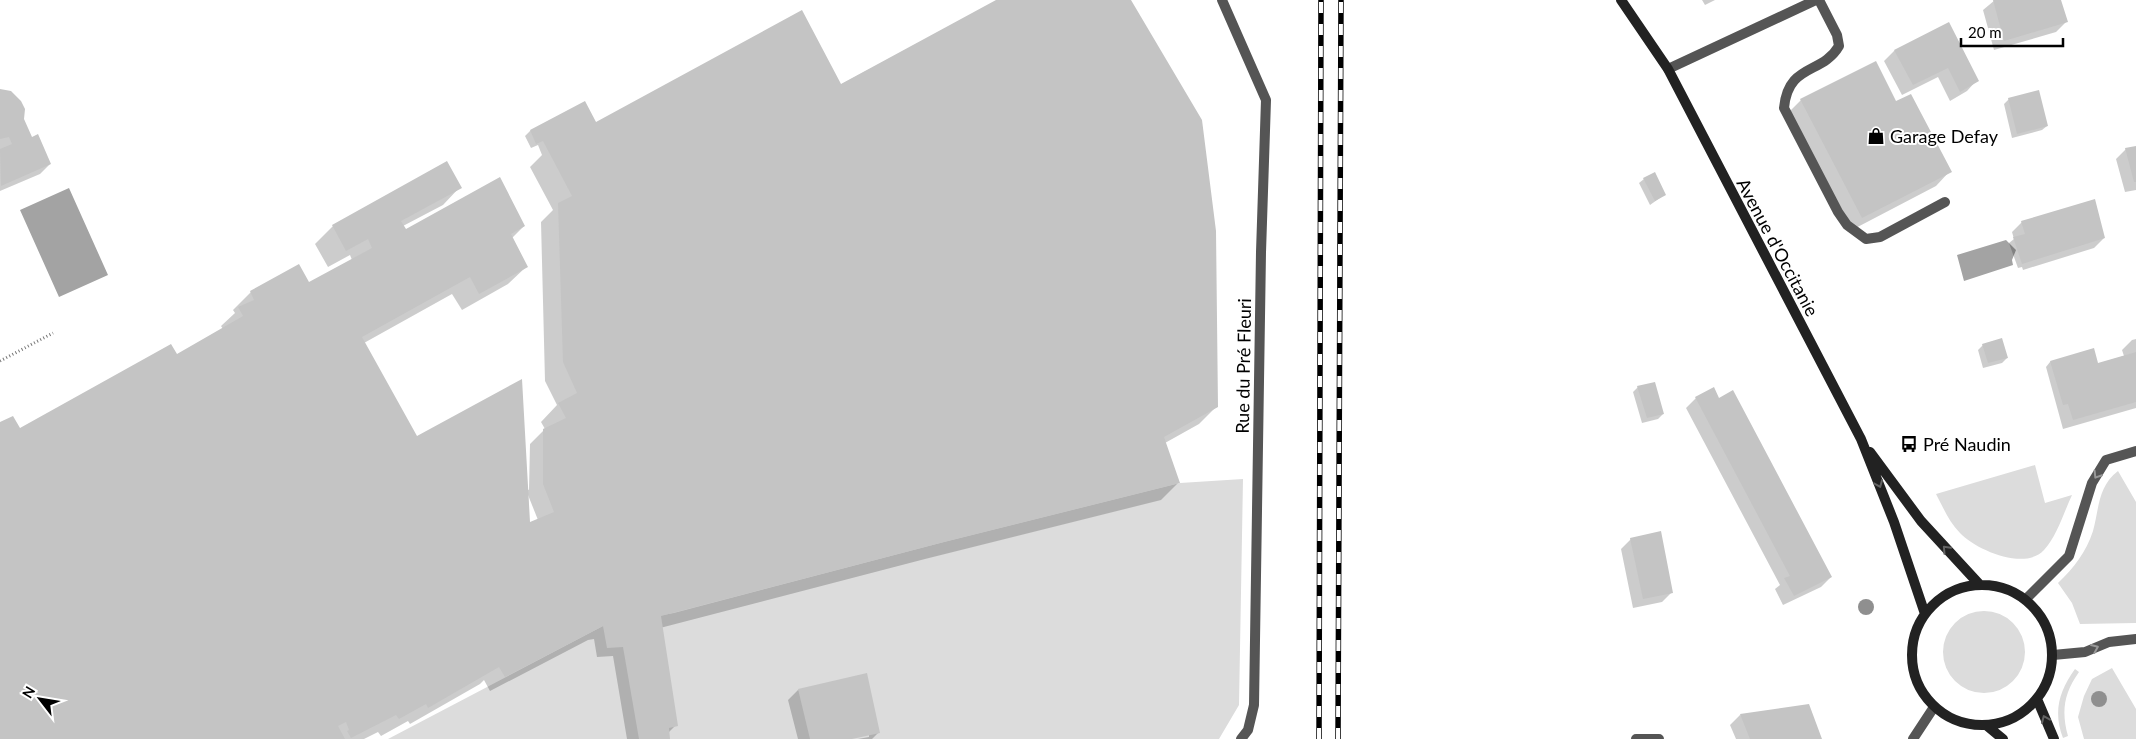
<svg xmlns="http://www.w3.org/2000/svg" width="2136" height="739" viewBox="0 0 2136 739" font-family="Lato,sans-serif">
<rect width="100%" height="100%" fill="#fff"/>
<path fill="#dcdcdc" d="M2035 465 2045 503 2072 495C2064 512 2057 536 2044 550 2025 571 1976 550 1960 533 1949 522 1943 507 1936 494Z
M2118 471 2136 502V623L2080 624 2072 603 2058 583C2074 568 2086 552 2093 531 2099 509 2098 486 2118 471Z
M1243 479 1239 705 1219 739H388L603 626 674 613 944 542 1180 483Z
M1943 652a41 41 0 1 1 82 0a41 41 0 1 1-82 0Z
M2112 668 2136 709V739H2084L2078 717 2084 696 2092 679Z
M2075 669 2079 672C2064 693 2061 711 2068 736L2063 738C2053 712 2059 691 2075 669Z"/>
<path fill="#a3a3a3" d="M69 188 108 275 59 297 20 210Z
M2006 240 2016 250 2012 260 2013 265 1964 281 1957 255Z"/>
<path fill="#0003" fill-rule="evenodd" d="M998 0H1129L1217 406 1199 424 1165 443 1178 483 1161 500 925 559 660 628 676 725 668 733 669 739H627L613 656 597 657 594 639 588 640 490 691 484 680 480 684 410 724 408 721 381 736 378 732 364 739H0V424L19 430 176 356 223 329 221 326 235 313 233 310 251 292 309 284 352 260 350 255 328 267 315 244 333 226 460 187 443 205 403 226 405 230 524 226 512 238 526 267 508 284 462 310 452 294 364 343 417 438 529 490 530 444 545 429 541 422 557 405 545 381 541 222 553 210 530 167 542 155 538 145 531 148 525 136 530 131 585 103 596 123 840 85ZM528 495 538 520 529 524Z
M1702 0H1715L1705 5Z
M1995 0H2060L2066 22 2056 32 1994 50 1983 10Z
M1948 24 1977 80 1967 91 1950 101 1938 77 1902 95 1884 61 1894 51Z
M0 91 23 119 31 138 50 164 40 174 0 191Z
M2009 99 2047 126 2042 130 2012 138 2004 104Z
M1801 100 1895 103 1950 171 1936 186 1848 232 1787 114Z
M2136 147V190L2125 192 2116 159 2126 149Z
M1644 179 1664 195 1650 205 1639 183Z
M2022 222 2104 238 2094 248 2023 270 2022 267 2018 268 2009 243 2014 239 2012 232Z
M2136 339V408L2063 429 2046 367 2050 362 2097 364 2124 356 2122 350 2132 340Z
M1983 345 2007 358 2002 363 1983 368 1978 350Z
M1638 387 1663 414 1658 419 1642 423 1633 392Z
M1696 398 1831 577 1821 587 1783 605 1775 589 1780 585 1686 408Z
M1631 539 1672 592 1662 602 1633 608 1621 549Z
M798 690 879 732 872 739H858L869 737V734L846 739H798L788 700Z
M1740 715 1820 739H1736L1730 725Z"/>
<path fill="#c4c4c4" d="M996 0H1131L1202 120 1216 231 1218 407 1164 437 1180 483 944 542 661 616 678 726 669 728 670 739H639L623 647 607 648 603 626 505 677 499 667 428 708 426 704 399 719 396 715 351 738 347 731 349 730 346 722 338 726 345 739H0V422L13 416 20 428 171 344 177 354 243 316 238 307 254 300 250 291 299 264 309 282 372 248 368 239 346 251 332 225 447 161 462 188 401 221 406 229 500 177 525 226 511 234 528 267 479 294 470 277 362 337 417 436 522 379 530 522 554 512 543 484V429L566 418 558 403 577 393 563 362 558 203 572 196 543 141 536 144 530 130 585 101 596 122 802 10 841 84Z
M1993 0H2061L2068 22 2004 41Z
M1949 22 1979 81 1960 92 1948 68 1913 85 1894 50Z
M1876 61 1896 101 1911 94 1952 172 1862 218 1800 99Z
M0 89 11 91 21 101 25 109 24 119 32 137 38 134 51 164 1 186 0 149 12 144 9 137 0 139Z
M2039 90 2048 126 2017 134 2008 98Z
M2136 146V182H2134L2125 148Z
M1655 172 1666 195 1655 201 1643 178Z
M2095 199 2105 238 2022 264 2013 237 2025 234 2021 221Z
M2002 338 2008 358 1988 363 1982 344Z
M2094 348 2098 363 2136 352V402L2073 420 2068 404 2063 405 2050 361Z
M1655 382 1664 414 1647 418 1637 386Z
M1714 387 1719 398 1733 390 1832 577 1794 596 1784 578 1790 576 1695 397Z
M1661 531 1673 593 1643 599 1630 538Z
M867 673 880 733 852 739H810L798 689Z
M1809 704 1822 739H1750L1740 714Z"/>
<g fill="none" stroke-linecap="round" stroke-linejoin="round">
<path stroke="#777" stroke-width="3" stroke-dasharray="1 2.5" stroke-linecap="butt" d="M0 361 53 333"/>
<path stroke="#555" stroke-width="10" d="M1819 0 1837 35 1839 46C1822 75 1788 63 1784 108L1838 212 1847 225 1866 239 1880 237 1945 202
M1636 739H1659
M1913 739 1934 707"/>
<path stroke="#555" stroke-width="10" d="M1222 0 1266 100 1261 252 1254 705 1248 730 1241 739
M1668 69 1816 0
M2026 599 2069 556 2092 483 2106 460 2136 451
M2053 655 2085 652 2109 642 2136 639"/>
<path stroke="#222" stroke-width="10" d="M1621 0 1668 69 1861 439 1894 522 1925 614
M1870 452 1921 521 1979 584
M1912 655a70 70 0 1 1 140 0a70 70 0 1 1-140 0Z
M2037 699 2054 739
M1986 725 2003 739"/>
<g stroke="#000" stroke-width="5.5">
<path id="rail" d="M1319 739 1321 0
M1338 739 1341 0"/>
</g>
<use href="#rail" stroke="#fff" stroke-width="4" stroke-dasharray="11" stroke-linecap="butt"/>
</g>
<g fill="#8f8f8f">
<circle cx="1866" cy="607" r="8"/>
<circle cx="2099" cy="699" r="8"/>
</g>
<defs><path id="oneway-chevron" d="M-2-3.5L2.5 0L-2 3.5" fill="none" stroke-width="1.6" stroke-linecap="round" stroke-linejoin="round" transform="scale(1.25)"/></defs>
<g stroke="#999">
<use href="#oneway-chevron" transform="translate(2097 475) rotate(122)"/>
<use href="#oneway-chevron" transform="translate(2095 648) rotate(-23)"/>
</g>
<g stroke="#646464">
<use href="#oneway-chevron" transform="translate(1879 484) rotate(68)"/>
<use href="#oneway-chevron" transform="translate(1946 549) rotate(-133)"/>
<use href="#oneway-chevron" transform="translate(2045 719) rotate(-113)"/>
</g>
<defs>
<g id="shop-bare" transform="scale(1.35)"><path d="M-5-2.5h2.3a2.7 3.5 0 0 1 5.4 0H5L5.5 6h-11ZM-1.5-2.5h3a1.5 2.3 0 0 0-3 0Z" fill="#000" stroke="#fff" stroke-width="2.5" paint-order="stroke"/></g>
<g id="bus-bare" transform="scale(1.35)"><path d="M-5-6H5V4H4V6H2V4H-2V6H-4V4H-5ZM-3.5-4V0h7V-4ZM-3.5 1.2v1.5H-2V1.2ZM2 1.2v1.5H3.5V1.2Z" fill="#000" stroke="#fff" stroke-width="2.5" paint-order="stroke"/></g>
</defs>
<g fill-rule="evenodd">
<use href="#shop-bare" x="1876" y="136"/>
<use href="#bus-bare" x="1909" y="444"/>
</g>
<g text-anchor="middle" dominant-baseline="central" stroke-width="4" stroke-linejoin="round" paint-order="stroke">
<g font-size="18" fill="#000" stroke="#fff" text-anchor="start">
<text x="1890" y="136">Garage Defay</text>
<text x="1923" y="444">Pré Naudin</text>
</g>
<g font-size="18" fill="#000" stroke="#fff">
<text transform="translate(1778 247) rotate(62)">Avenue d'Occitanie</text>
<text transform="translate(1243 366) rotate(-89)">Rue du Pré Fleuri</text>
</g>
</g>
<g transform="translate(40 699) rotate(301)" stroke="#ffffff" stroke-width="4" paint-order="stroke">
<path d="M0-4L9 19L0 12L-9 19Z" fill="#000000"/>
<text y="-8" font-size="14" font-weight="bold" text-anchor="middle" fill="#000000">N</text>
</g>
<path d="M1961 38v8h102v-8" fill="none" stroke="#000000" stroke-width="2.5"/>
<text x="1968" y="38" font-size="15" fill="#000000" stroke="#ffffff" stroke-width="4" paint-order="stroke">20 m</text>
</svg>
